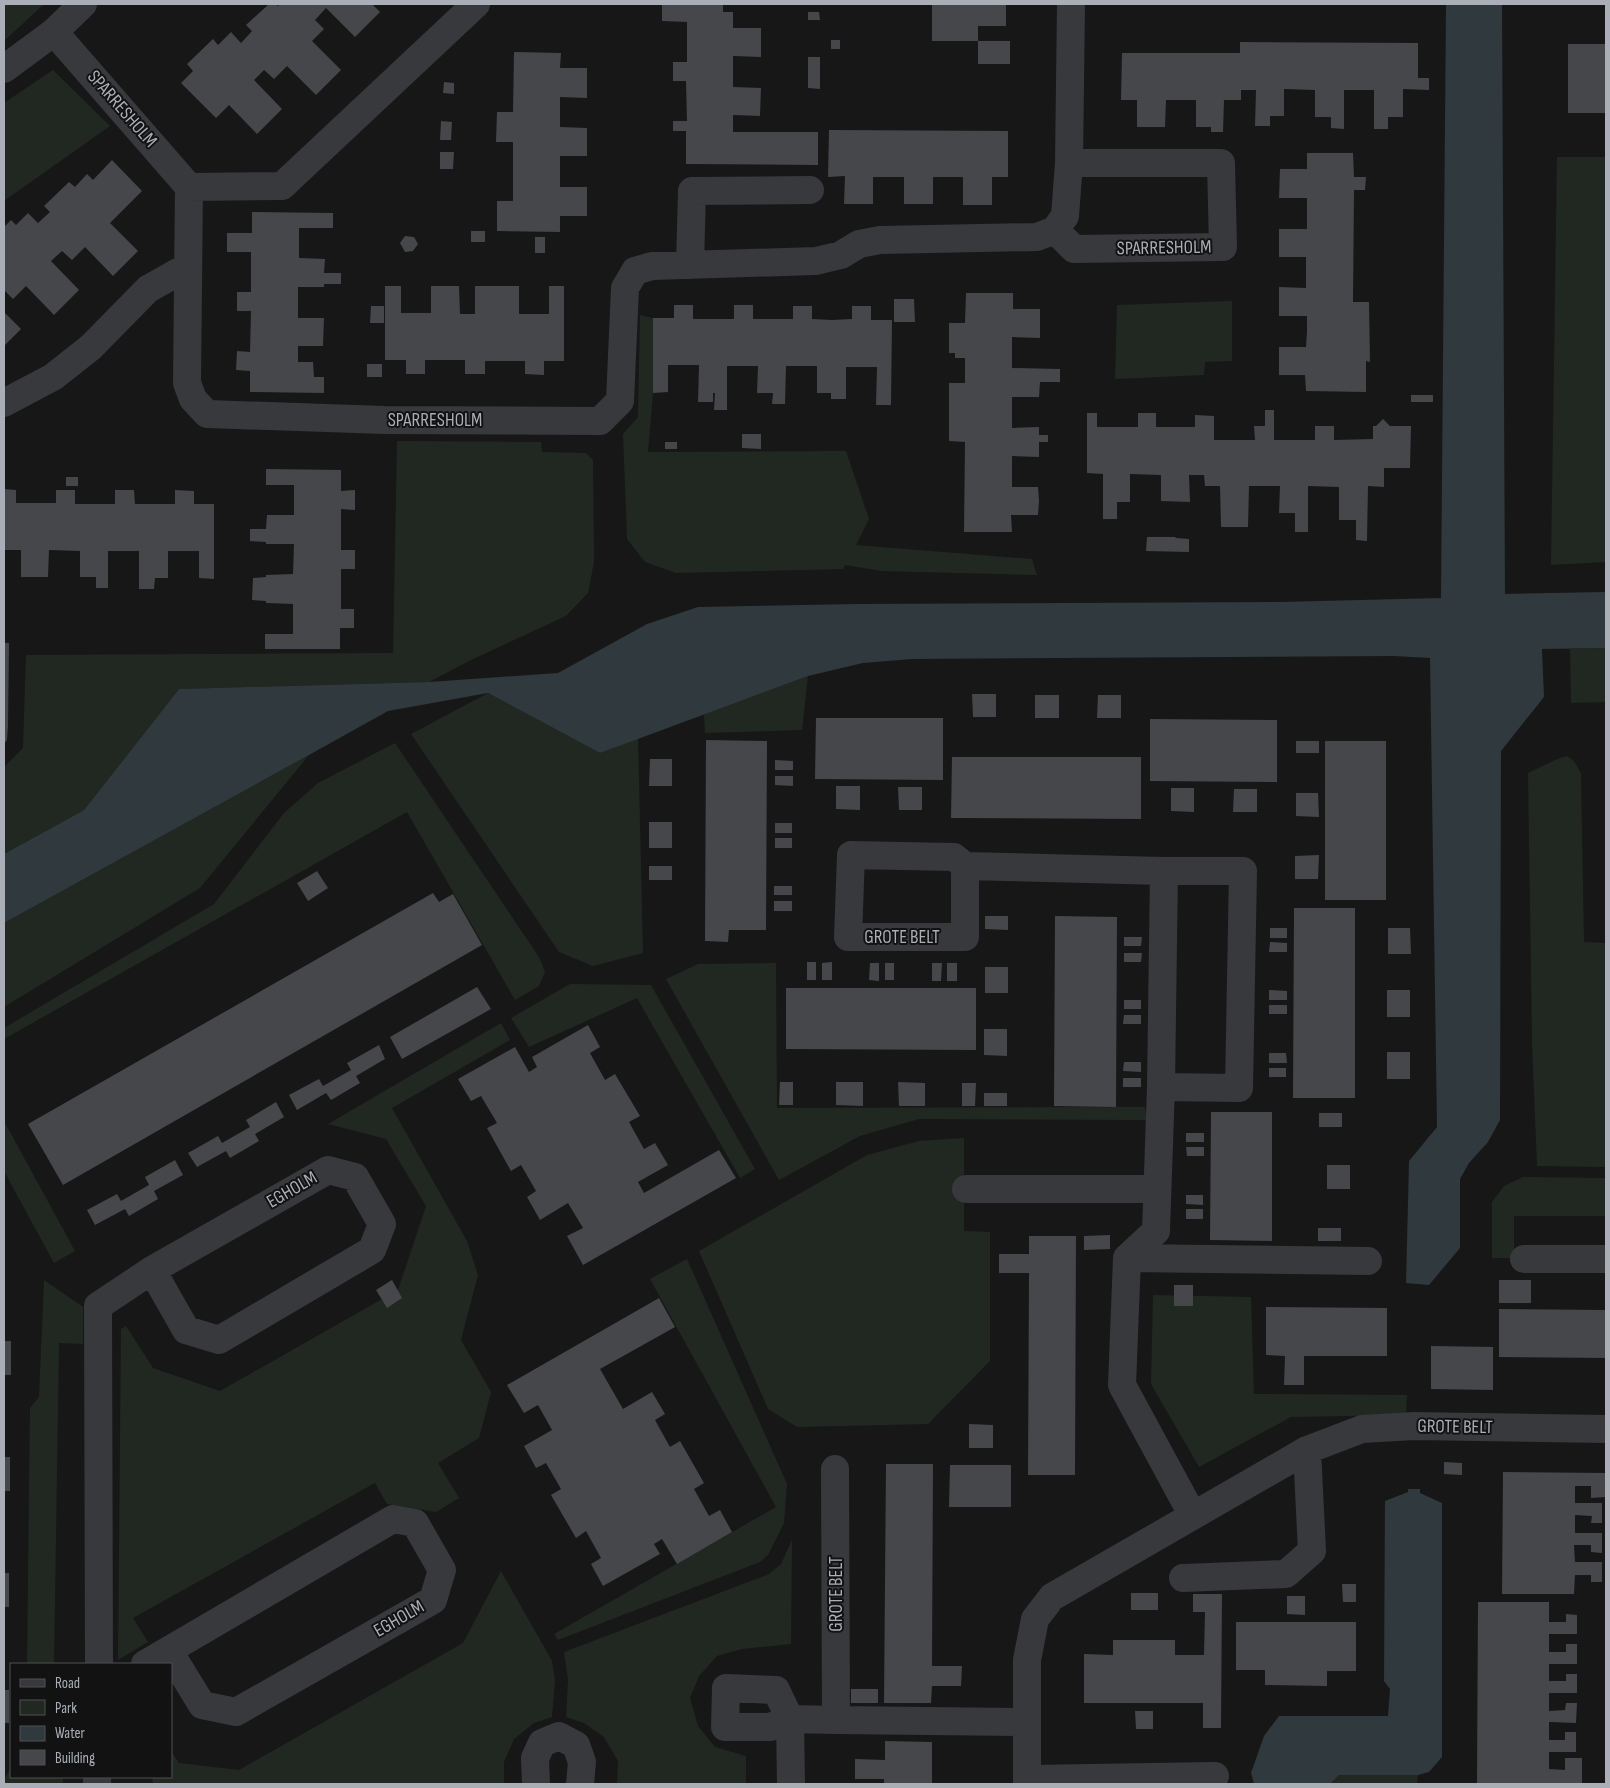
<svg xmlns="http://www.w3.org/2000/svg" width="1610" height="1788" viewBox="0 0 1610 1788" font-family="'Sofia Sans Condensed',sans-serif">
<rect width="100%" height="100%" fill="#171718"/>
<path fill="#212821" d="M4 4H44L4 41Z
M53 70 110 126 4 201V103Z
M1557 157H1606V562L1551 565Z
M1232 301V361L1205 362 1204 375 1115 379 1117 305Z
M640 315 653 318V393L648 452 846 451 869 519 856 545 1032 559 1037 575 882 571 845 565 843 569 676 573 645 562 627 539 623 434 638 417Z
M397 441 541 442 542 452 586 453 593 460 594 562 588 593 566 616 471 660 429 682 179 689 84 810 4 854V767L23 748 26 655 393 653Z
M1606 648V702L1571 703 1570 649Z
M808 676 802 730 705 733 704 714Z
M488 693 600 753 638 738 643 953 593 966 559 952 411 734Z
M395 743 539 957 545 972 539 986 515 1000 407 812 4 1039V1028L214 904 284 813 318 783Z
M309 755 200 888 4 1007V923Z
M1567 756 1574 761 1581 773 1584 942 1606 943V1167L1537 1166 1532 1043 1528 773 1555 760Z
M776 963 777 1108 1145 1107 1147 1120 919 1119 860 1136 779 1180 666 979 698 964Z
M570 984 651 985 755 1169 740 1178 637 998 529 1047 511 1018Z
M501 1023 510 1040 392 1108 467 1241 478 1275 461 1340 491 1392 479 1438 438 1463 459 1498 436 1512 387 1504 375 1483 133 1618 148 1642 118 1660 121 1329 126 1326 153 1368 220 1391 398 1290 426 1206 386 1139 328 1124Z
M4 1121 75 1251 54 1263 4 1171Z
M964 1138V1231L990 1232V1361L928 1424 797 1427 768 1409 699 1251 867 1155 919 1141Z
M1523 1177 1606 1178V1216H1514V1258H1492V1202L1504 1186Z
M687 1259 787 1484 784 1523 768 1555 760 1562 558 1640 554 1634 776 1507 650 1279Z
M44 1280 83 1307V1344L59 1343 54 1664H27L30 1408 39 1397Z
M1153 1295 1251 1297 1254 1394 1407 1395 1406 1415 1291 1417 1199 1467 1151 1384Z
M792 1540 791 1644 742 1649 717 1656 699 1676 690 1698 698 1726 715 1747 746 1756V1784H617L618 1761 604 1737 584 1723 566 1717 568 1680 564 1652 769 1574 781 1564Z
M501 1571 552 1661 555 1680 552 1717 534 1723 514 1739 504 1762V1784L153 1783 152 1777H171V1751L179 1763 239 1770 463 1643Z
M11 1768V1777H63V1784H4V1779Z
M1339 1775H1418L1417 1784H1330Z"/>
<path fill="#30393d" d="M1446 4H1502L1505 594 1606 592V648L1542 649 1544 697 1501 751 1500 1120 1488 1142 1469 1163 1460 1179V1248L1429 1285 1406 1283 1409 1161 1437 1127 1430 658 1394 656 912 659 863 663 808 676 600 753 488 693 388 711 309 755 4 923V854L84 810 179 689 429 682 558 673 647 624 698 607 856 604 1280 602 1441 598Z
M1408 1489H1420V1493L1442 1503V1757L1429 1772 1418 1775H1339L1330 1784H1254L1251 1773 1264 1736 1279 1716H1388L1390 1689 1384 1681 1385 1501 1408 1492Z"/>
<path fill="#46474b" d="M269 4H275L278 6 280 4H372L380 12 355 37 326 8 315 20 324 29 312 41 341 70 316 95 287 66 274 79 264 70 254 80 282 109 257 134 229 105 216 118 181 83 193 71 187 64 213 39 218 45 231 32 241 43 252 31 246 25Z
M662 4H723V12H733V28H761V57L733 56V87L761 88 760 116 733 115V132H818V165L686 164V131H673V121H687L686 81H673V62H687V22L662 21Z
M932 4H1006V26H978V41H932Z
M808 12H819L820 20H808Z
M831 40H840V49H831Z
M978 41H1010V64H978Z
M1240 42 1418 43V78H1429V90L1403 89V117H1388V129H1374V90H1344V129L1331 128V117H1315V90L1284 89V116H1270V126H1255L1256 90H1241V100H1224L1223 132H1211V127H1196V100H1166L1165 127H1137V100H1121L1122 53H1240Z
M1568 44H1606V113H1568Z
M514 52 561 53 560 68H587V98L560 97V127L587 128V156H560V187H587V216H560V232L497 231V201H513V142H496L497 112H513Z
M808 57H820V89L808 88Z
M444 82 454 83V94L443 93Z
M441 121 452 122 451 140H440Z
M829 130 1008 131V177H992V205H963V177H933V204H904V177H873V204H844L845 176 828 177Z
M440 152H454L453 169H440Z
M1307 153H1353L1354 177H1366L1365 190H1354L1353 302H1369L1370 362 1366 361V392L1306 391 1305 375H1279V347H1306L1307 332V316H1279V287L1306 288V257H1279V229H1307V198H1279L1280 169H1307Z
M112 160 142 191 110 223 138 251 113 276 85 247 72 260 62 251 51 261 79 290 54 315 26 286 13 299 4 290V227L11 220 16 225 28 213 38 223 50 212 44 206 69 182 75 187 87 174 93 180Z
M252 212 333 213V228H299V258L325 259 324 273H341V284H324V287H298V318H324L323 346H298V362H313L314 377H324V393L250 392V371L236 370 237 351 250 352 251 311H237V292H251V252H227V233H252Z
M471 231H485V242H471Z
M405 236 414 237 418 244 413 251 405 252 400 243Z
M535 237H545V253H535Z
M385 286H401V313H431V286H459L460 314H475V286H519V314H549V286H564V361H544V375L525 374V361H485V374H465V360H425V374H406V360H385Z
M966 293H1013V309H1040V338L1012 337V368L1060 369V382H1040L1039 397H1012V428L1039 427V435H1048V442H1039V457L1012 456V487H1038L1039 501 1038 515H1011L1012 532H964L965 442 949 441V383H965V358H955V353H949V323H965Z
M894 299H914L915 322H894Z
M674 305H693V319H734V305H753V319H793V306H812V319L832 320 852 319V306H871V320H892L891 405H876L877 367H846V399H831V393H817V366H786L785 404H772L773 393H757L758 366H727V410H714L715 393H713V402H698L699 365H668V392L653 393V318H674Z
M371 306H384V323H370Z
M4 312 21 329 4 346Z
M367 364H382V377H367Z
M1411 395H1433V402H1411Z
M1265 410H1274V440H1315V426H1334V440L1373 439V426H1376L1383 419 1390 426H1411L1410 468H1384V487L1368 486 1367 541 1356 540V520H1339V487L1308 486V532H1295V513H1279L1280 486H1249L1248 527H1221L1220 486H1205L1204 475H1189L1190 502 1161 501V475L1130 474V502H1117V519H1103V474L1087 473V413H1097V427H1138V413H1156V427H1195V415L1214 416V440H1255L1254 426H1265Z
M742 434H761V449L742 448Z
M665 442H677V449H665Z
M266 469 341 470V491L355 490V510L341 509V550H355V569H341V609H354V628H340V649H265V634H293V604L266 603V601L252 600 253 578 266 577V575L293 574 294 544H266V542L250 541V529H266L267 515H294V485H266Z
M66 477H78V486H66Z
M4 489 16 490V503H56V490H75V504H115V490H134L135 504H175V490L194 491V504H214V579L199 578V551H168V578H155L154 589H139V551H108V588H96V577H80V551L49 550 48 577H21V550H4Z
M1147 537H1175L1176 538 1189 539V552L1146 551Z
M4 643H9L8 726 7 740 4 744Z
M972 694H996V717H973Z
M1035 695H1059V718H1035Z
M1098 695H1121V718H1097Z
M816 718H943V780L815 779Z
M1150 719 1277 720V782L1150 781Z
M706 740 767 741 766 930H729L728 942 705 941Z
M1296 741H1319V753H1296Z
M1325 741H1386V900H1325Z
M952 757H1141V819L951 818Z
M650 759H672V786H649Z
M775 760 793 761V770H775Z
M775 776H793V786L775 785Z
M836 786H860V810L836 809Z
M898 787H922V810H899Z
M1171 788H1194V812L1171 811Z
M1234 789H1257V812H1233Z
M1296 793H1318L1319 817 1296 816Z
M649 822H672V848H649Z
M775 823H792V833H775Z
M775 838H792V848H775Z
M1319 855 1318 879H1295V856Z
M649 866H672V880H649Z
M317 871 328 888 308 901 297 883Z
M774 886H792V895H774Z
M433 893 439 902 453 894 482 945 63 1185 28 1124Z
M774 901H792V911H774Z
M1294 908H1355V1098H1293Z
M985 916H1008V930L985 929Z
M1055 916 1117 917 1116 1107 1054 1106Z
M1270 928H1287V938H1270Z
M1388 928H1410L1411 954H1388Z
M1124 937H1142L1141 946H1124Z
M1270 942 1287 943V952H1269Z
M1124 953H1142L1141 962H1124Z
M807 962H816V980H807Z
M832 962V980H822V963Z
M870 963H879V981L869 980Z
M885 963H894V980H885Z
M932 963H942L941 981H932Z
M947 963H957V981H947Z
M985 967H1008V993H985Z
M477 987 491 1009 402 1059 390 1037Z
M786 988H976V1050L786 1049Z
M1269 990 1287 991V1000H1269Z
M1387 990H1410V1017H1387Z
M1124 1000H1141V1009H1124Z
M1269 1005H1287V1014H1269Z
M1124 1015H1141V1024H1123Z
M588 1025 600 1047 590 1053 605 1080 615 1074 640 1116 629 1122 644 1149 655 1143 668 1165 638 1182 644 1193 719 1150 736 1178 583 1265 567 1236 583 1228 568 1203 540 1220 527 1197 536 1191 521 1165 511 1171 487 1128 497 1123 481 1096 471 1101 458 1079 515 1047 529 1072 537 1067 532 1057Z
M984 1029H1007V1056L984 1055Z
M379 1045 385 1059 356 1076 360 1083 331 1100 326 1093 297 1110 289 1095 319 1079 323 1086 351 1070 347 1063Z
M1387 1052H1410V1079H1387Z
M1269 1053H1286L1287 1063H1269Z
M1124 1062H1141V1072L1123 1071Z
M1269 1068H1286V1077H1269Z
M1123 1078H1141V1087H1123Z
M780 1082H793V1105H779Z
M836 1082H863V1106L836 1105Z
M898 1082 925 1083V1106H899Z
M962 1083H976L975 1106H962Z
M984 1093H1007V1106H984Z
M276 1102 284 1117 255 1134 259 1141 230 1158 226 1151 197 1167 188 1153 218 1136 222 1143 250 1127 246 1120Z
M1211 1112H1272V1241L1210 1240Z
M1319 1113H1342V1127H1319Z
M1186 1133H1204V1142H1186Z
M1186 1147H1204V1156H1187Z
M175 1160 183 1175 154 1191 158 1199 129 1216 125 1209 95 1225 87 1210 117 1194 121 1201 149 1185 145 1177Z
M1327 1165H1350V1189H1327Z
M1186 1195H1203V1205L1186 1204Z
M1186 1209H1203V1219H1186Z
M1318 1228H1341V1241H1318Z
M1110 1235V1249L1084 1250V1236Z
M1029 1236H1076L1075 1475H1028L1029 1273H999V1254H1029Z
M392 1280 402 1298 387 1308 376 1290Z
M1499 1280H1531V1303H1499Z
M1174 1285H1193V1306H1174Z
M659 1298 675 1327 600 1369 623 1409 652 1392 665 1414 655 1420 670 1447 680 1441 704 1483 694 1489 709 1516 720 1510 732 1532 677 1564 662 1539 654 1544 660 1554 603 1586 591 1564 601 1558 586 1531 576 1538 551 1495 561 1489 546 1463 536 1468 524 1446 552 1430 538 1405 524 1413 507 1385Z
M1266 1307 1387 1308V1356H1304V1385H1284L1285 1356 1266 1355Z
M1499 1309 1606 1310V1358L1499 1357Z
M4 1341H11V1375H4Z
M1431 1346 1493 1347V1390L1431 1389Z
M969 1424 993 1425V1448H969Z
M4 1457H10V1491H4Z
M1444 1462 1462 1463V1475L1444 1474Z
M886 1464H933L932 1666H962L961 1686H932L931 1703H884Z
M950 1465H1011V1507H949Z
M1503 1472 1606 1473V1497L1591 1498V1486H1575V1503H1602V1523H1591L1592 1516 1575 1515V1533H1602V1553L1591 1552V1545H1574L1575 1562H1602V1582H1591V1575H1575L1574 1594H1502Z
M4 1573H9V1607H4Z
M1342 1584H1356V1602H1343Z
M1131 1593H1158V1610H1131Z
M1193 1594H1222L1221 1728H1203V1703H1084V1654L1113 1655V1640H1175V1655H1204L1205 1612H1193Z
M1287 1596H1305V1615L1287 1614Z
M1478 1602H1549V1622H1566V1614L1577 1615V1634H1549V1652H1566V1644H1577V1664H1549V1681H1566V1674H1577V1693H1549V1711L1565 1710 1566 1703H1577L1576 1723 1549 1722V1740H1565V1732H1576V1752H1549V1769L1565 1770V1758H1582V1783H1494V1784H1477Z
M1236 1622H1356V1671H1327V1686L1265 1685V1670H1236Z
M851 1689H878V1703H851Z
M4 1690H9V1723H4Z
M1135 1711H1153V1729H1136Z
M885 1741 932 1742V1784H884V1779H855V1759L885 1760Z"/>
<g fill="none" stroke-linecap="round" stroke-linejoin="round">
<path stroke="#38393d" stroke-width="28" d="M54 32 189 187 187 383 193 399 207 414 384 420 600 421 620 401 625 288 635 271 652 266 816 261 841 255 859 244 880 240 1037 237 1055 230 1065 216 1069 163 1071 4
M189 187 282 186 476 4
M1055 230 1074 249 1223 247 1221 163H1069
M690 265 692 191 810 190
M4 403 53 377 91 347 148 289 187 267
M965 866V937H848L851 855 954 857 965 866 1164 871 1161 1087 1156 1231 1127 1258 1122 1385 1193 1516
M1161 1087 1239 1088 1243 871H1164
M328 1170 355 1177 382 1224 372 1250 219 1340 186 1330 152 1270Z
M966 1189H1157
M1127 1258 1368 1261
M1524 1259H1606
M835 1469 836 1720 1027 1722
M1183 1578 1286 1574 1312 1551 1307 1450
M99 1664 98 1306 152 1270
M145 1664 393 1519 415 1523 442 1570 433 1600 236 1712 202 1705 169 1651
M726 1688 776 1690 790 1719 770 1727H725Z
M97 1777V1784
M1027 1779 1215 1776
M536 1784 535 1758 542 1743 559 1736 576 1745 582 1762 580 1784
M791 1784 790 1719 836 1720
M1027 1784V1660L1035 1619 1052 1597 1307 1450 1362 1429 1414 1426 1606 1429"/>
<path stroke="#38393d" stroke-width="28" d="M4 69 54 32 83 4"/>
</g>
<g text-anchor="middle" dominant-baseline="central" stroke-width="4" stroke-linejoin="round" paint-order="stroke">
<g font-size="19" fill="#aaafb7" stroke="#121213">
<text transform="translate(122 109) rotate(49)">SPARRESHOLM</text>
<text transform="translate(1164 248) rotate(-1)">SPARRESHOLM</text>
<text x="435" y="420">SPARRESHOLM</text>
<text x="902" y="937">GROTE BELT</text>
<text transform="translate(292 1190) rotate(-30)">EGHOLM</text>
<text transform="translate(1455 1427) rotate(1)">GROTE BELT</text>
<text transform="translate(836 1594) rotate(-90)">GROTE BELT</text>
<text transform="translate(399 1619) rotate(-30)">EGHOLM</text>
</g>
</g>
<rect width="1610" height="1788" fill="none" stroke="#aaafb7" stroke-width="10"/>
<rect x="10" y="1663" width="162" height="115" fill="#121213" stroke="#4f5155"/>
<rect x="20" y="1679" width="25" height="8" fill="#38393d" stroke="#4f5155"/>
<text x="55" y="1688" font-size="15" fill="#aaafb7">Road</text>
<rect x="20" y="1700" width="25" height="15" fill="#212821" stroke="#4f5155"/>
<text x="55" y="1713" font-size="15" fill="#aaafb7">Park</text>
<rect x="20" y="1726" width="25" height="15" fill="#30393d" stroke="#4f5155"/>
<text x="55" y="1738" font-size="15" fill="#aaafb7">Water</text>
<rect x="20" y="1750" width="25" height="15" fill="#46474b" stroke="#4f5155"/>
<text x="55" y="1763" font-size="15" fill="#aaafb7">Building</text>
</svg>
